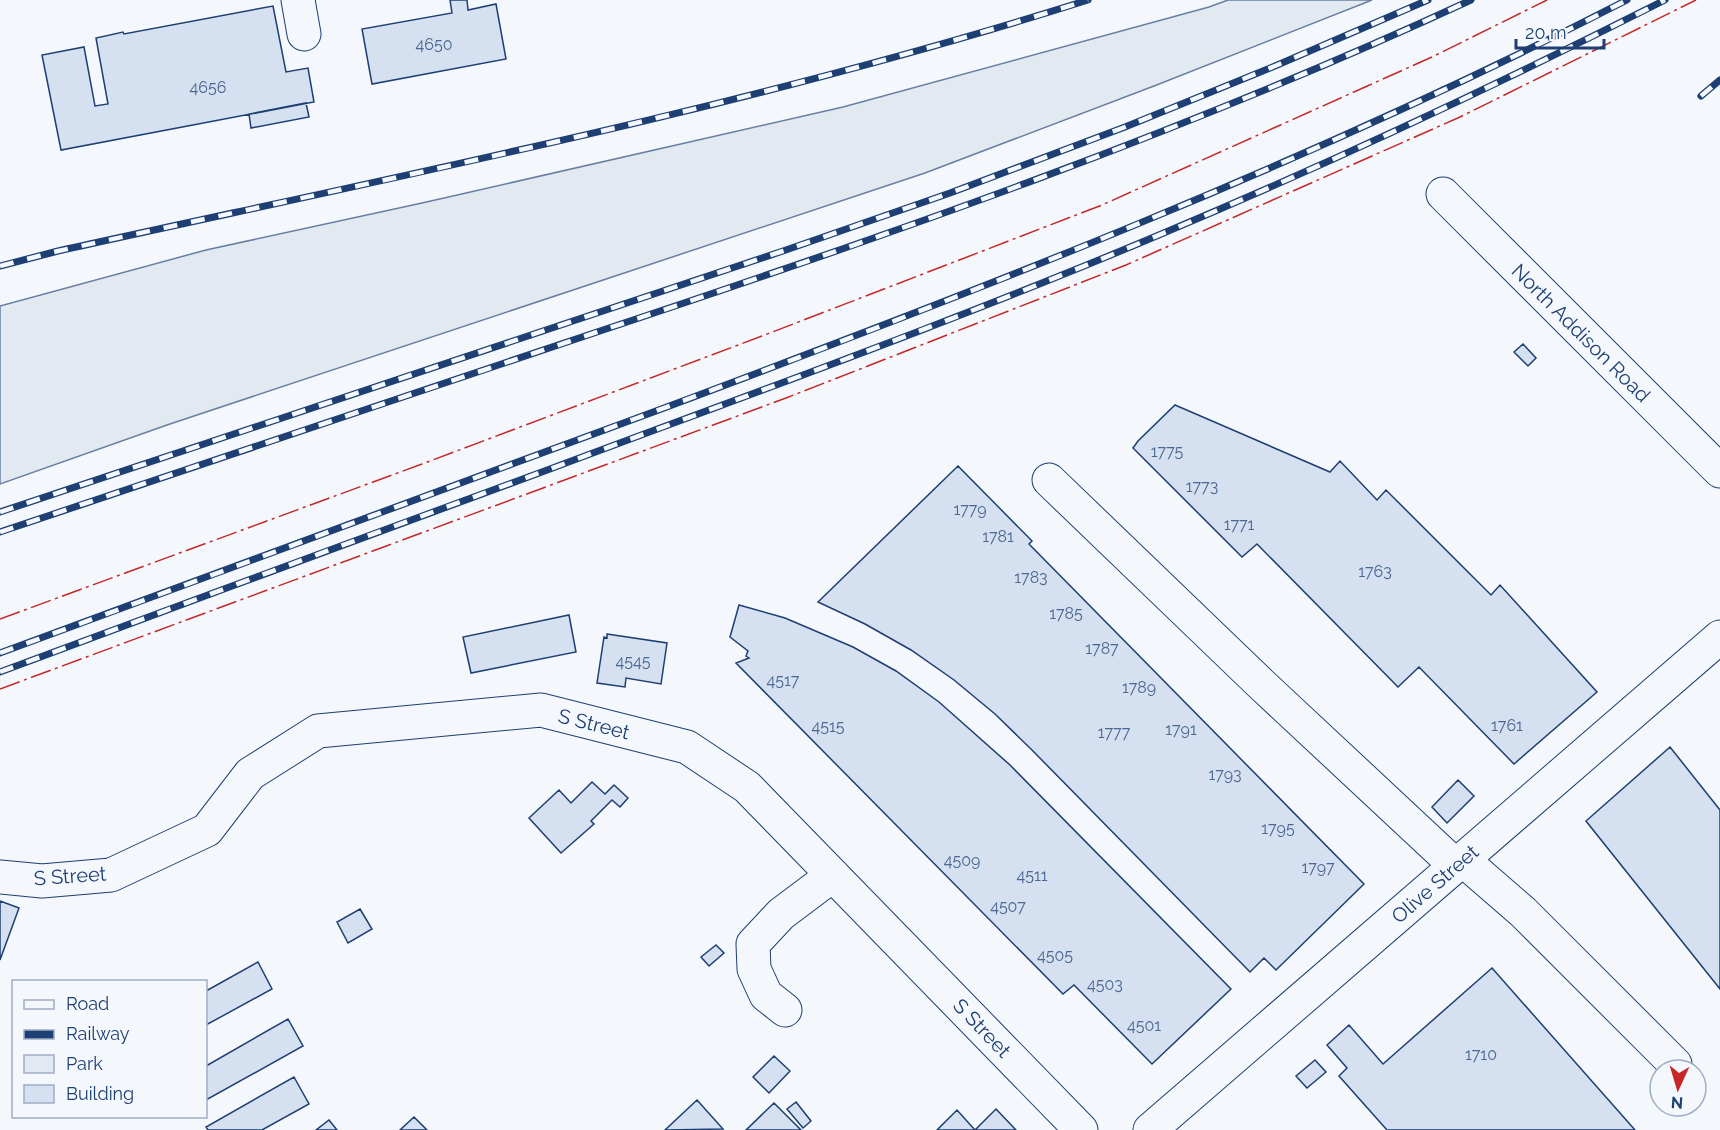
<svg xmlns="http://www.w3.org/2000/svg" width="1720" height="1130" viewBox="0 0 1720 1130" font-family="Raleway,sans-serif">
<rect width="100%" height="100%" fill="#f4f7fb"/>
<path fill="#e3e9f0" stroke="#687fa3" stroke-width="1.5" d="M1228 0H1372L1154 86 925 173 167 425 0 484V306L206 250 422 203 843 107 1209 7Z"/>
<path fill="#d5e0f0" stroke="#1d3f73" stroke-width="1.5" d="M450 0H467L468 10 496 4 506 59 372 84 362 29 452 13Z
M273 6 286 72 308 68 314 102 61 150 42 55 84 47 95 106 108 104 96 38 123 32 124 34Z
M306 103 309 117 251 128 249 114Z
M1523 344 1536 358 1528 366 1514 352Z
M1175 405 1330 472 1340 461 1377 500 1386 490 1491 595 1500 585 1597 692 1514 764 1419 667 1398 687 1257 544 1242 557 1133 448 1138 441Z
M958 466 1032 541 1029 544 1364 884 1276 970 1264 958 1250 972 1032 750 995 714 954 680 911 650 865 624 818 602Z
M739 605 785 618 853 647 896 671 939 702 1010 765 1231 989 1152 1064 1074 985 1063 994 736 663 749 658 746 656 748 651 730 637Z
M569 615 576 652 471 673 463 637Z
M607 634 667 643 661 684 626 678 625 687 597 683 604 637 607 638Z
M1670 747 1720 810V989L1586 821Z
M1458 780 1474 796 1447 823 1432 807Z
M592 782 605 794 614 785 628 798 620 807 612 800 591 821 594 824 561 853 529 818 559 790 571 803Z
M0 901 19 908 0 960Z
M360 909 372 929 348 943 337 922Z
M716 945 724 953 709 966 701 957Z
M258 962 272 989 206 1025V991Z
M1492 968 1635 1130H1387L1339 1076 1347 1068 1327 1045 1349 1025 1383 1064Z
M288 1019 303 1046 206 1100V1066Z
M774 1056 790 1071 769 1093 753 1077Z
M1315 1060 1326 1072 1307 1088 1296 1076Z
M294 1077 309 1104 262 1130H208L206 1127Z
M697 1100 723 1129 665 1130Z
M796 1102 811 1121 803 1128 787 1109Z
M774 1103 801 1130H746Z
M996 1109 1016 1130H937L957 1110 975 1130Z
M414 1117 427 1130H400Z
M329 1120 337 1130H316Z"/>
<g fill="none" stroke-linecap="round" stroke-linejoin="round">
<g stroke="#1d3f73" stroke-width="35">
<path id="minor" d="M298 0 304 34
M1443 194 1720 471
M1049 480 1260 683 1456 866
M1463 860 1523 912 1675 1064
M0 877 42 881 111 875 207 830 250 774 318 731 541 710 687 747 747 787 1081 1130
M785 1010 766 995 754 969 753 944 781 914 833 875
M1150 1130 1720 637"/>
</g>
<use href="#minor" stroke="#f4f7fb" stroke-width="33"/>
<g stroke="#1d3f73" stroke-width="7">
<path id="rail" d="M1701 96 1720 80
M0 266 58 251C403 175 750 107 1088 0
M0 512 783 251 950 193 1125 127 1275 66 1428 0
M0 532C199 465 398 399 597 332 893 234 1188 131 1471 0
M0 653C213 575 425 496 637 418 973 293 1308 164 1627 0
M0 672C183 604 367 536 550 469 756 392 963 318 1166 232 1335 161 1501 83 1665 0"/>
</g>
<use href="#rail" stroke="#f4f7fb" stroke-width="4.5" stroke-dasharray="14" stroke-linecap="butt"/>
<path stroke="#c62828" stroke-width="1.5" stroke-dasharray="21 4.5 3 4.5" stroke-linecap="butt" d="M0 619 422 464 762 336 1102 205 1432 57 1547 0
M0 689 786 398 1126 265 1460 117 1696 0"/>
</g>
<g text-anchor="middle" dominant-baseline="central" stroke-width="4.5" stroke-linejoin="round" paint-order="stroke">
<g font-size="16" fill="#4b6792">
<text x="434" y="44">4650</text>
<text x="208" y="87">4656</text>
<text x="1167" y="451">1775</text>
<text x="1202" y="486">1773</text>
<text x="970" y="509">1779</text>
<text x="1239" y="524">1771</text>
<text x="998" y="536">1781</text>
<text x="1375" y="571">1763</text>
<text x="1031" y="577">1783</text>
<text x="1066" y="613">1785</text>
<text x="1102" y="648">1787</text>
<text x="633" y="661">4545</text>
<text x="783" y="680">4517</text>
<text x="1139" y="687">1789</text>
<text x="1507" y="725">1761</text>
<text x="828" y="726">4515</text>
<text x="1181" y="729">1791</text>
<text x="1114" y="732">1777</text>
<text x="1225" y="774">1793</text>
<text x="1278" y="828">1795</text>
<text x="962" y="860">4509</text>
<text x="1318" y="867">1797</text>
<text x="1032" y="875">4511</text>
<text x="1008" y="906">4507</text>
<text x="1055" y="955">4505</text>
<text x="1105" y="984">4503</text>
<text x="1144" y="1025">4501</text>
<text x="1481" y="1054">1710</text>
</g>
<g font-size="20" fill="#1d3f73" stroke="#f4f7fb">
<text transform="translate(1581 333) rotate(45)">North Addison Road</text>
<text transform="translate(594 724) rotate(14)">S Street</text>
<text transform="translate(70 876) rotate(-4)">S Street</text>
<text transform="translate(1435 884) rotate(-41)">Olive Street</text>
<text transform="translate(982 1028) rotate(46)">S Street</text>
</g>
</g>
<rect x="12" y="980" width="195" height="138" fill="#f4f7fb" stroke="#9eadc5" stroke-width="1.5"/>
<rect x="24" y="1000" width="30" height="9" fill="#f4f7fb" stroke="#9eadc5" stroke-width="1.5"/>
<text x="66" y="1010" font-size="18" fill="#1d3f73">Road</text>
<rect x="24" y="1030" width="30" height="9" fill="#1d3f73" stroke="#9eadc5" stroke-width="1.5"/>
<text x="66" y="1040" font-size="18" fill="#1d3f73">Railway</text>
<rect x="24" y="1055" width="30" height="18" fill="#e3e9f0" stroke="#9eadc5" stroke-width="1.5"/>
<text x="66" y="1070" font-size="18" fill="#1d3f73">Park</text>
<rect x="24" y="1085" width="30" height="18" fill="#d5e0f0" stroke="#9eadc5" stroke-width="1.5"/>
<text x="66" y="1100" font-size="18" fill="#1d3f73">Building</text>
<g transform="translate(1678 1088) rotate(184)"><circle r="28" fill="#f4f7fb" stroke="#9eadc5" stroke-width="1.5"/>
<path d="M0-4.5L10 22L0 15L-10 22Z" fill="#c62828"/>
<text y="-9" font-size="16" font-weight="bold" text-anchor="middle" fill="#1d3f73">N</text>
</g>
<path d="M1516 39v9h88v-9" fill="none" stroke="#1d3f73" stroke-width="3"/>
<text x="1525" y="39" font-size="18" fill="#1d3f73" stroke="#f4f7fb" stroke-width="4.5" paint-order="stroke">20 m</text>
</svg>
